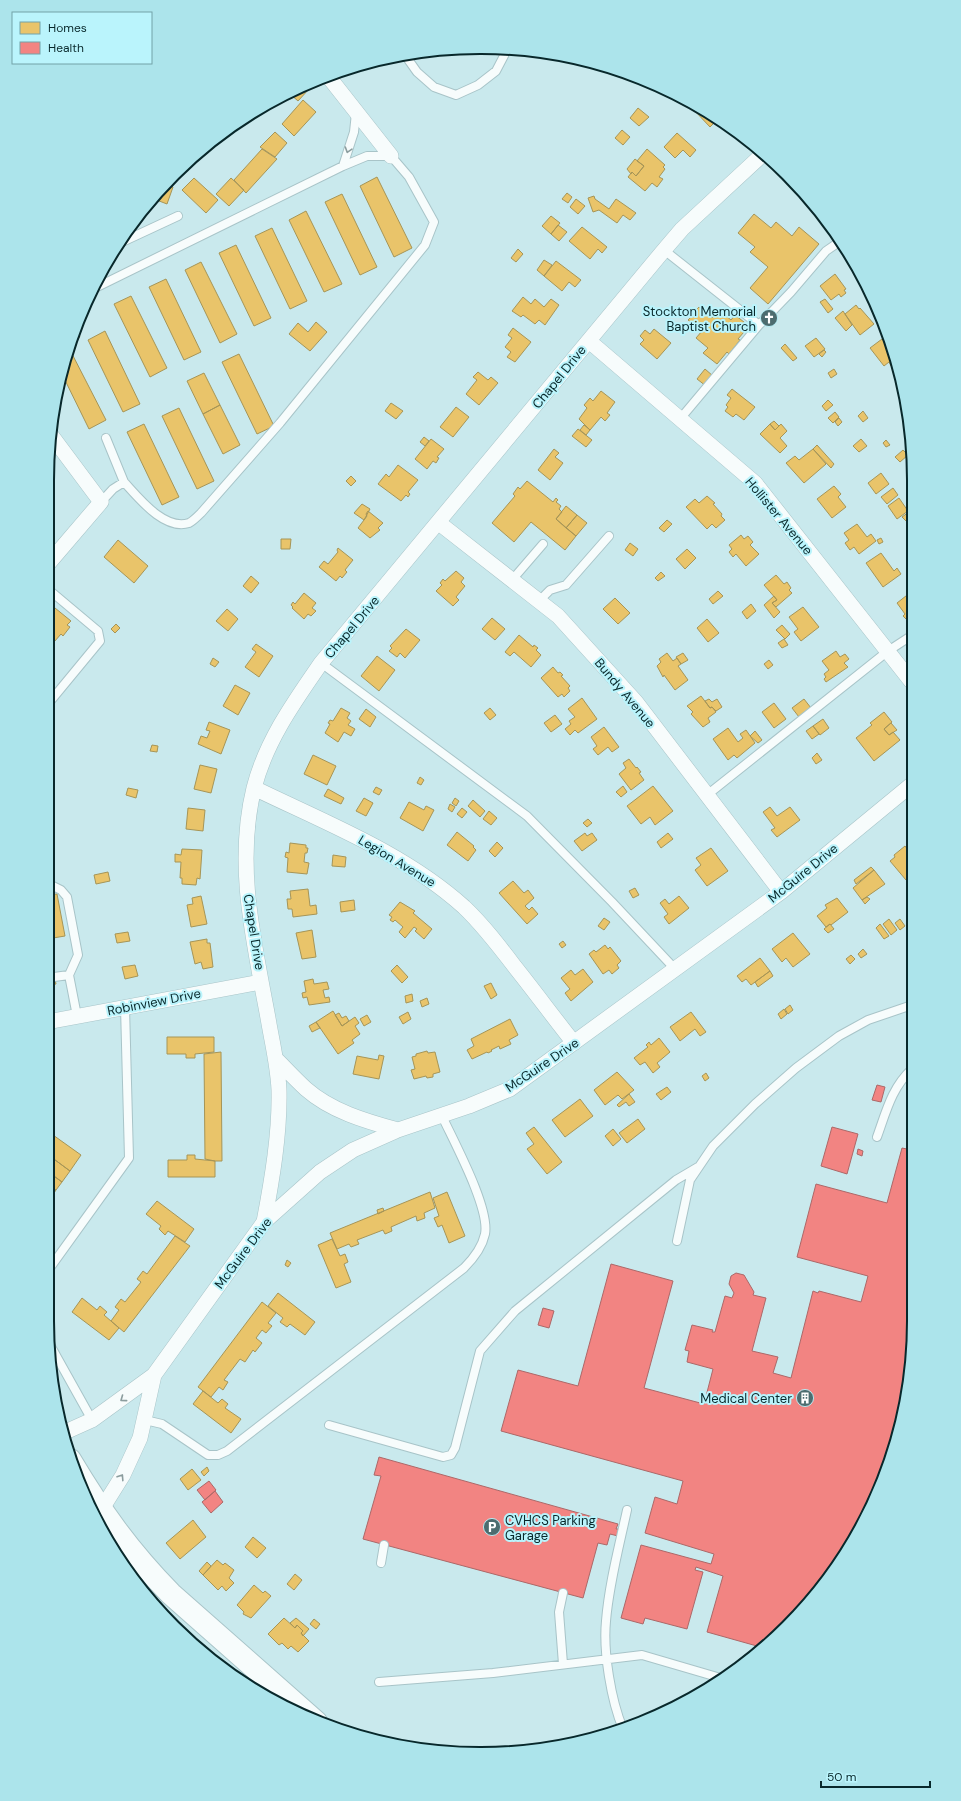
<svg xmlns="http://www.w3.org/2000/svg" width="961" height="1801" viewBox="0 0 961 1801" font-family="'DM Sans',sans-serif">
<rect width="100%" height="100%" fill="#c9e9ed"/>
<path fill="#e9c46a" stroke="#a69557" d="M306 86 309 89 298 101 289 93Z
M669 91 672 92 680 97 677 99Z
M303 100 316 112 294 136 282 124Z
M695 107 716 121 710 127 693 109Z
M638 108 649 117 639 126 630 118Z
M622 130 630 137 623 145 615 138Z
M275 132 287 143 275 157 260 147Z
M677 133 696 150 690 157 683 150 675 158 664 147Z
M262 149 277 159 246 193 234 180Z
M647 149 665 165 663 167 665 169 659 177 663 179 657 187 652 183 645 191 628 177 632 172 636 176 644 166 637 161Z
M635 159 644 166 636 176 632 172 631 174 627 169Z
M377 177 412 248 394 257 360 186Z
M194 178 218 200 206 213 182 190Z
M231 178 244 190 229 206 216 194Z
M166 185 173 187 167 204 154 199Z
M567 193 572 197 568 203 562 199Z
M342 194 377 267 360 275 325 202Z
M594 196 595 199 609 209 616 199 636 213 630 220 623 215 617 223 599 210 593 212 588 198Z
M576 199 585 206 578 214 570 207Z
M306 211 342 284 324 292 289 220Z
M754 214 771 228 776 222 792 236 799 227 819 244 768 304 750 288 768 267 750 252 755 247 738 233Z
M551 216 560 223 551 234 542 226Z
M558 225 567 232 559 241 551 234Z
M582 227 607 247 602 253 598 249 590 259 569 241Z
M272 228 307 301 290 309 255 236Z
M236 245 271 318 254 326 219 253Z
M518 249 523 254 516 262 511 258Z
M544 260 552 265 544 276 537 270Z
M556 261 581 280 575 287 569 282 562 291 544 276Z
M201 262 237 334 220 343 185 270Z
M835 274 846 289 844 290 846 293 841 297 839 294 831 300 820 286Z
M166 279 201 352 184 360 149 287Z
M131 296 167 368 150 377 114 304Z
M523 297 531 304 535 299 544 307 551 299 559 305 545 325 539 320 535 324 523 315 521 317 512 311Z
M825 299 833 309 828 313 820 302Z
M856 305 859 309 860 308 874 324 860 335 845 314Z
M699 307 712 318 719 310 731 320 735 315 749 326 738 339 740 340 729 354 727 352 717 364 703 353 708 348 696 338 702 331 688 320 692 316 689 313 692 309 695 311Z
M843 311 852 325 846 331 835 318Z
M316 322 327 332 310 351 289 334 298 323 308 332Z
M513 328 531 342 515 362 507 357 511 352 505 347 512 338 508 335Z
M654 329 671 343 657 359 640 344 644 340 640 336 645 330 650 334Z
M76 330 80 337 72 341Z
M105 331 140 404 123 412 88 340Z
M816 338 825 349 814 357 805 346Z
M882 339 887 345 889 344 894 364 891 366 889 362 884 366 870 348Z
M785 344 797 358 793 361 781 348Z
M69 348 106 420 89 429 61 372Z
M824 350 826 352 822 357 819 354Z
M239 354 274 426 257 434 222 362Z
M705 369 713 376 706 386 697 379Z
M834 369 837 374 831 378 828 373Z
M478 372 488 380 491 377 498 383 479 405 466 394 477 380 473 377Z
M204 373 220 405 203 414 187 381Z
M732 389 755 407 744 420 736 414 733 417 725 411 728 407 726 405 731 398 727 395Z
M601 391 615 402 607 413 610 415 605 421 601 417 590 430 579 419 587 408 584 405 590 398 593 401Z
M828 400 833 405 826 411 822 406Z
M391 403 403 411 396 419 385 411Z
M220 405 240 445 223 454 203 414Z
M456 407 469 417 453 437 440 427Z
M179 408 214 481 197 489 162 416Z
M863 411 868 418 863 422 858 416Z
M835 412 839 417 833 423 828 418Z
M839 418 842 422 838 426 835 422Z
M774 421 779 426 775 430 770 424Z
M144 424 179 497 162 505 127 432Z
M770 424 775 430 781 424 787 431 780 438 787 446 780 453 760 434Z
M584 425 590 430 586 435 580 430Z
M578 429 592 440 586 447 572 436Z
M424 437 429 441 425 446 420 442Z
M431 439 444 449 437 457 439 458 436 463 433 461 427 469 415 459Z
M861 439 867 446 859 452 853 446Z
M886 440 890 445 886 447 883 443Z
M817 445 834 464 831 468 813 449Z
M554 449 559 453 555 457 563 463 550 480 538 470Z
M813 449 826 464 804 483 786 463 795 456 799 460Z
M903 450 908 455 900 462 895 457Z
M398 465 418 480 408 492 410 494 408 497 406 495 401 501 378 484 386 474 389 477Z
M881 473 889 484 876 494 868 483Z
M351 476 356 481 351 486 346 481Z
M527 481 553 502 556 498 558 500 556 502 561 506 559 509 562 512 556 519 576 536 565 550 531 522 514 542 492 523 515 496 513 494 518 487 520 489Z
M834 486 841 494 838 497 846 507 832 518 817 499Z
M893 488 898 495 887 504 881 497Z
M707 496 715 503 713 504 722 514 721 516 725 520 716 528 712 524 707 529 686 507 695 499 699 503Z
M899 498 908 511 897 519 888 506Z
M362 504 370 509 364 520 354 513Z
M566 506 577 515 566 528 556 519Z
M368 511 383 523 378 528 380 530 370 538 358 528 367 516 366 514Z
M909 512 911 519 907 522 902 517Z
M577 515 587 523 576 536 566 528Z
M667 520 672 524 664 532 659 528Z
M857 524 867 537 871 534 876 541 859 554 854 547 850 550 845 543 849 540 844 533Z
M741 535 744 539 748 536 753 542 750 545 759 554 746 566 736 554 733 557 729 552 732 549 729 545Z
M881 538 883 542 879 544 877 540Z
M281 539H291L290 549H281Z
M118 540 148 566 134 583 104 557Z
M630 543 638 549 633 556 625 550Z
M338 548 353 560 345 570 347 572 342 578 340 576 336 581 319 567 324 561 328 564 338 552 337 550Z
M687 549 696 558 685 569 676 559Z
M881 553 894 571 897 568 901 574 883 587 866 563Z
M456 571 464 578 461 582 465 586 456 597 459 600 453 606 436 591 442 585 440 583 443 579 445 581Z
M661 572 665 576 658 581 655 578Z
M776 575 784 584 787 582 791 588 789 590 792 593 776 607 772 603 777 600 764 585Z
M251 576 259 583 251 593 243 586Z
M718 591 723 596 713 604 709 599Z
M911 592V619L908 617 906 619 903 616 905 614 897 603Z
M304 593 316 603 312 608 316 611 311 616 308 614 304 619 292 608 293 607 291 605 293 602 295 604Z
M774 596 777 600 772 603 780 612 774 618 764 605Z
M615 598 630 613 618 624 603 609Z
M751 604 756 611 747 619 742 612Z
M803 607 819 627 801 641 794 632 798 629 789 617Z
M55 608 71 621 67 625 70 627 63 636 61 634 48 649V614L49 615Z
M227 609 238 619 228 631 216 621Z
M492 618 505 629 495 640 482 629Z
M707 619 719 633 708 642 697 628Z
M116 624 120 628 115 633 111 629Z
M782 625 790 634 785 639 776 630Z
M406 629 420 640 405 658 400 653 397 657 389 651 392 648 390 646Z
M519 635 533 647 534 645 538 648 536 650 541 655 531 667 514 652 510 656 505 652Z
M784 639 788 645 782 648 778 643Z
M256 644 273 656 259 677 245 667 256 652 252 649Z
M836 651 840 657 845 654 849 659 844 663 848 667 826 682 824 679 826 677 824 674 829 670 822 661Z
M667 653 673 661 677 658 681 664 678 666 688 680 675 690 664 675 663 677 657 666 661 662 659 659Z
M683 653 688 660 681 664 676 657Z
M377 656 395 670 379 691 361 676Z
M213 658 219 662 215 667 210 664Z
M769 660 773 665 768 669 764 664Z
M553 667 558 673 560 672 563 675 561 676 570 686 568 688 570 691 564 697 562 694 558 697 541 678Z
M235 685 250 693 238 715 223 706Z
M701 696 710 708 712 707 716 712 708 718 710 722 703 727 691 714 693 712 687 706Z
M582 698 597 719 578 733 575 730 570 735 565 729 571 724 569 721 575 717 568 709Z
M709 699 712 702 717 699 722 707 716 711 712 707 710 708 705 701Z
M804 699 811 708 799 717 792 708Z
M774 703 786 719 774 728 762 712Z
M341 708 350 713 347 718 351 721 348 725 355 729 351 736 344 732 338 742 325 733 330 724 328 723 330 720 333 721Z
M490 708 496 715 490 720 484 713Z
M366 709 376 717 370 727 359 719Z
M884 712 892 722 884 729 889 735 893 732 900 740 874 761 856 738 872 725 870 723Z
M555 715 562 724 551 732 544 723Z
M823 719 829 728 820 735 813 726Z
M209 722 230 730 221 754 198 744 201 736 207 738 210 731 206 730Z
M891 723 897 730 889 735 884 729Z
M813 726 819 734 812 739 806 731Z
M604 727 619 747 612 752 608 747 598 755 593 749 597 746 591 737Z
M728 728 738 742 743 738 740 734 746 730 755 743 737 758 734 755 728 760 713 739Z
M755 731 762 740 758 743 750 736Z
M152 745 158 746 157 752 150 751Z
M817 753 822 760 816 764 812 758Z
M313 755 336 766 327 785 304 774Z
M629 759 636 768 637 767 641 772 639 773 644 780 631 790 619 774 626 768 623 763Z
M200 765 217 769 211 793 194 789Z
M420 777 424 780 421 785 417 783Z
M623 786 627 792 621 797 616 792Z
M653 786 673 811 655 825 650 817 641 824 627 806Z
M376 787 382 790 379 795 373 792Z
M128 788 138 790 136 798 126 795Z
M328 789 344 798 341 804 324 796Z
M364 798 373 803 366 816 356 811Z
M455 798 459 801 456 806 452 803Z
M473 800 485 811 480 817 468 806Z
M409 802 424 810 426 806 434 810 423 831 400 818Z
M450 804 455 807 452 812 448 809Z
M770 807 777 816 790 807 800 820 777 837 771 830 775 828 763 812Z
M188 808 205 810 203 831 186 829Z
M462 808 467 812 462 818 457 814Z
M489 811 497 818 491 825 483 819Z
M588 819 592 823 587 827 583 823Z
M457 832 474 846 473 847 476 850 468 861 447 845Z
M585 833 587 836 592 833 597 840 582 851 574 841Z
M668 833 673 839 661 848 657 842Z
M497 842 503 848 495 857 489 851Z
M290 843 306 845V848H308L307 853H305L304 862 309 863 307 874 287 872 288 858 285 857 286 852 289 853Z
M905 846 912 855V876L906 880 890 861 895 857 894 855Z
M711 848 728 871 707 886 695 870 701 865 696 858Z
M182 849 202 850 200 879 197 878 196 885 182 884V878H180L181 862H175V854L181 855Z
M333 855 346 857 345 867 332 866Z
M871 867 874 870 856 884 854 880Z
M874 870 885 884 862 900 853 888Z
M108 872 110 881 96 884 94 875Z
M513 881 524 893 528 890 534 898 525 906 529 910 532 907 538 914 527 924 499 893Z
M635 888 639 895 633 898 629 891Z
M308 889 310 906 316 905 317 914 293 917 292 909H288L287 899H291L290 891Z
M57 894 65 936 47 939V895Z
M201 896 207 924 191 927 187 905 193 904 192 898Z
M679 896 689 908 669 924 664 917 668 914 660 903 665 899 669 904Z
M867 897 870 899 865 904 862 900Z
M837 898 848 912 831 925 830 924 826 927 817 916 827 908 825 905Z
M354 900 355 910 341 912 340 902Z
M400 902 415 911 413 913 432 929 424 939 415 931 417 929 414 927 405 938 399 932 403 927 395 920 393 922 390 920 392 917 389 915Z
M604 918 610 922 604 930 598 926Z
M889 919 897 930 891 935 883 924Z
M900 919 905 926 900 930 895 923Z
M830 924 834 929 828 933 824 929Z
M880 924 889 936 884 939 876 928Z
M312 930 316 957 302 959 296 933Z
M128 932 130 941 117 943 115 934Z
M793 933 810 954 793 967 786 958 782 962 772 949Z
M207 939V943H210L213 967 203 969 201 962 195 964 190 942Z
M563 941 566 945 562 948 559 944Z
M47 943 56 984 47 986Z
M605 945 608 949 610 947 621 961 617 965 619 968 612 974 609 970 603 974 589 954 594 950 596 952Z
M863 949 867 954 861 958 858 954Z
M851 955 855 959 850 964 846 959Z
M760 958 770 971 751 985 746 979 742 982 737 976Z
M135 965 138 976 125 979 122 967Z
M397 965 408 977 402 983 391 971Z
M583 969 593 982 571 1001 565 993 570 989 561 978 571 970 575 975Z
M770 971 773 976 758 987 755 982Z
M313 979 314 984 327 982 329 989 323 990 325 998 329 997 330 1002 309 1005 307 997 303 998 302 993 306 992 304 981Z
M491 983 497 995 491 999 484 986Z
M412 994 413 1001 406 1003 405 996Z
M427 998 429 1004 422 1007 420 1001Z
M790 1005 793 1010 788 1014 785 1009Z
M784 1009 787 1014 781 1019 778 1014Z
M333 1011 342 1026 355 1017 359 1023 355 1026 360 1034 352 1040 354 1043 338 1054 316 1022Z
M408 1012 411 1019 403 1024 399 1017Z
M691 1012 706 1032 700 1036 695 1029 680 1041 670 1027Z
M339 1013 342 1018 346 1016 349 1021 342 1026 335 1015Z
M367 1015 371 1022 364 1026 360 1019Z
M510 1019 518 1035 509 1040 511 1044 500 1049 499 1046 491 1050 492 1051 488 1053 487 1052 472 1059 467 1050 474 1046 471 1039Z
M316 1022 320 1028 312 1032 309 1026Z
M167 1037H214V1052L195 1054V1058H186V1054H167Z
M659 1038 670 1052 657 1063 660 1067 653 1073 645 1062 640 1065 634 1058 648 1047 646 1045 649 1042 651 1045Z
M427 1051 428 1053 435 1052 440 1072 433 1074V1077L427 1078 426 1076 414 1079 411 1070 415 1069 412 1057 416 1056V1054Z
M221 1052 222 1161H215L205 1159 204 1054Z
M379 1055 384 1056 379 1079 353 1074 357 1056 378 1060Z
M617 1072 634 1090 622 1099 618 1095 605 1105 594 1090Z
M706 1073 709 1078 705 1081 702 1076Z
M667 1087 671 1092 661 1100 656 1094Z
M629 1094 635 1102 629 1106 626 1102 619 1107 617 1105Z
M580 1099 593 1116 565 1137 552 1120Z
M638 1119 645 1129 627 1143 619 1133Z
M534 1127 562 1162 547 1174 527 1149 534 1144 526 1133Z
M613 1129 621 1139 613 1146 605 1136Z
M53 1135 81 1155 70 1171 47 1154V1144Z
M47 1154 70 1171 62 1182 47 1171Z
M187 1155H195V1159L215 1161V1177H168V1160H187Z
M47 1171 62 1182 56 1190 47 1184Z
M47 1184 56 1190 50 1199 47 1197Z
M430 1192 435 1208 424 1213 425 1218 417 1221 416 1216 391 1227 392 1231 385 1234 383 1230 357 1240 359 1244 351 1247 349 1244 337 1249 330 1233Z
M447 1192 465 1236 449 1243 442 1225 438 1227 434 1218 439 1216 433 1198Z
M157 1201 194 1229 185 1242 168 1231 165 1235 159 1229 161 1226 146 1214Z
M383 1208 384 1211 378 1214 377 1210Z
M47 1210 52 1214 47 1220Z
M47 1221 53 1225 47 1232Z
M175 1236 190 1246 124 1332 111 1321 119 1310 115 1307 121 1299 125 1302 141 1282 137 1279 143 1271 147 1274Z
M332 1239 340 1256 345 1254 348 1262 344 1264 351 1282 336 1288 318 1245Z
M287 1260 291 1263 288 1267 285 1265Z
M278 1293 315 1322 305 1335 290 1324 287 1327 280 1322 283 1318 268 1306Z
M82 1298 97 1310 100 1306 107 1312 104 1315 119 1328 109 1340 72 1312Z
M262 1302 276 1313 268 1323 272 1326 266 1333 262 1330 256 1338 262 1343 255 1352 253 1350 245 1362 240 1359 224 1380 228 1382 223 1390 219 1387 211 1397 198 1387Z
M203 1391 218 1403 222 1399 228 1404 225 1408 241 1419 231 1433 193 1404Z
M207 1467 209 1471 204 1476 201 1472Z
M192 1469 201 1480 188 1490 180 1479Z
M193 1520 206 1537 180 1559 166 1543Z
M253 1537 266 1548 257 1558 245 1547Z
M217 1560 223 1565 225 1563 234 1570 229 1578 234 1583 226 1591 222 1586 218 1590 203 1575Z
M207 1562 211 1566 203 1575 199 1571Z
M295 1574 302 1580 294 1590 287 1584Z
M254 1585 263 1593 265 1591 271 1596 251 1618 243 1614 244 1612 237 1605Z
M284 1618 295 1628 297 1625 303 1631 301 1633 309 1641 298 1652 291 1646 288 1649 282 1643 279 1645 268 1634Z
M296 1618 309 1629 303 1636 301 1633 303 1631 297 1625 295 1628 290 1623Z
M314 1619 320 1624 316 1629 310 1624Z"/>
<path fill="#f28482" stroke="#ac6868" d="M877 1085 885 1087 881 1102 872 1100Z
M832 1127 858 1134 847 1174 821 1166Z
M902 1148 912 1150 913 1349 899 1432 869 1512 824 1585 764 1648 707 1632 723 1576 696 1567 695 1570 703 1572 687 1629 645 1618 643 1624 621 1618 641 1545 711 1564 714 1554 645 1533 655 1497 677 1504 683 1481 501 1431 518 1370 578 1386 611 1264 673 1281 644 1388 704 1404 713 1369 687 1362 689 1351 685 1350 692 1325 713 1330 712 1332H715L725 1296 732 1298 734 1293 729 1284 731 1276 736 1273 744 1275 754 1292 753 1295 766 1298 752 1351 778 1357 773 1373 791 1378 813 1291 818 1293 819 1291 861 1302 868 1276 797 1257 816 1184 887 1203Z
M858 1149 863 1151 862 1156 857 1154Z
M543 1308 554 1311 549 1328 538 1325Z
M379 1457 618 1524 616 1529H619L618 1536 610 1534 607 1545 598 1543 583 1598 363 1539 381 1476 374 1475Z
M209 1481 216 1490 205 1500 197 1490Z
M215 1491 223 1502 211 1513 202 1502Z"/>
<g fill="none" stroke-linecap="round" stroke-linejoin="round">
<g stroke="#a8c4c8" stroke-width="10">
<path id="lane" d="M405 55 417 72 434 87 456 95 478 85 496 71 508 48
M120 243 178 216
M664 250 759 325 791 292 826 251 839 242
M91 290 343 166
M680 419 759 325
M106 438 124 482
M101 502 113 489 124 482C138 497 164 531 189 523 193 521 198 516 201 513L280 423 425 245 434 222 409 177 391 156H367L343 166 354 132 356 113
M512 580 543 544
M539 601 550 590 566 585 609 536
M321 663 527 816 612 902 675 969
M48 704 100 641 98 631 48 589
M707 795 888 651 911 636
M47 883 61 890 67 897 78 955 69 975 77 1016
M54 977 69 975
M877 1137C886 1112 892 1087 912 1069
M677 1241 690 1180 713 1146 755 1104 796 1068 839 1036 868 1020 912 1005
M47 1272 129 1158 125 1007
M49 1343 92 1420
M145 1420 162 1424 208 1455H218L227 1451 464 1268C474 1258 482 1248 485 1234 490 1208 454 1142 442 1116
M329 1425 443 1457 451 1455 455 1448 480 1351 515 1311 676 1180 698 1167
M381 1563 384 1545
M563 1593 559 1612 563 1664
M379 1682 493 1673 642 1655 724 1679
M623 1729C611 1700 603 1652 606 1621 609 1584 619 1547 627 1510"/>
</g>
<g stroke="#a8c4c8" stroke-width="16">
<path id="street" d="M328 76 391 156
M589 341 755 483 911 681
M439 523 558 616 636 702 781 892
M48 564 101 502 51 435
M254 788C326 823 404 853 464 907 483 925 499 946 515 967 535 992 554 1018 574 1043
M47 1022 261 982
M275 1058C285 1068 295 1079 306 1089 331 1111 365 1121 398 1130
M264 1222C272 1180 280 1133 279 1090 278 1066 272 1042 268 1018 254 942 235 865 254 788 266 741 294 702 321 663L664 250 682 229 764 153
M63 1433 92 1420 154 1375 264 1222 320 1172 353 1150 398 1130 469 1106 510 1089 781 892 911 785
M98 1515 123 1475 140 1438 154 1375"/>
</g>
<g stroke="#a8c4c8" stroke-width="24">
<path id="secondary" d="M70 1460C101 1512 129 1551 171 1594L316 1722"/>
</g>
<use href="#lane" stroke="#f7fcfc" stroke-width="8"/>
<use href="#street" stroke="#f7fcfc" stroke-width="15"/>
<use href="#secondary" stroke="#f7fcfc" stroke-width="22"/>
</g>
<defs><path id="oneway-chevron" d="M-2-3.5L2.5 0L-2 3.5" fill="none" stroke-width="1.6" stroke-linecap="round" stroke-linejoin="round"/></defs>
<g stroke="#8b9d9e">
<use href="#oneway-chevron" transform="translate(348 150) rotate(108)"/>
<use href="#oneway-chevron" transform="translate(123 1399) rotate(144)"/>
<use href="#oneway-chevron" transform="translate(121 1477) rotate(-57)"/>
</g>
<defs>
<g id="church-disc" transform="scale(0.9)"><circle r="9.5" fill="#4c6c6f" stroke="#baf4fc"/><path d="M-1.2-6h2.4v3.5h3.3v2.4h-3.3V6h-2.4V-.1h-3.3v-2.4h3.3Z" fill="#fff"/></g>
<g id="building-disc" transform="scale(0.9)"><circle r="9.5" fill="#4c6c6f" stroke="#baf4fc"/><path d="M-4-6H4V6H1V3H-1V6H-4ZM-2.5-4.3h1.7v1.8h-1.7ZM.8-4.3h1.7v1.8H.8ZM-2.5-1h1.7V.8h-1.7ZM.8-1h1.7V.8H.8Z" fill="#fff"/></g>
<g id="parking-disc" transform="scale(0.9)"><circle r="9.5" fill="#4c6c6f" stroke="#baf4fc"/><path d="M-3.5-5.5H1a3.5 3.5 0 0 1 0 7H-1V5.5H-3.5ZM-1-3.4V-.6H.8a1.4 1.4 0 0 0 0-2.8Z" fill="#fff"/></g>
</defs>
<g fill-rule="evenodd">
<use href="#church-disc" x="769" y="318"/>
<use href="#building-disc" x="805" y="1398"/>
<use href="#parking-disc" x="492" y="1527"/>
</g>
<g text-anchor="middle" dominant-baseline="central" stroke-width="4" stroke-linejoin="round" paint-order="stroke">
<g font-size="13" fill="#08282b" stroke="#baf4fc" text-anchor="end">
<text x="756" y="311">Stockton Memorial<tspan x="756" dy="15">Baptist Church</tspan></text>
<text x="792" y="1398">Medical Center</text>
<text x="505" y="1520" text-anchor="start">CVHCS Parking<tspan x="505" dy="15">Garage</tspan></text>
</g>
<g font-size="13" fill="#08282b" stroke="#baf4fc">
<text transform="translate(559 377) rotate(-51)">Chapel Drive</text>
<text transform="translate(779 516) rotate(50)">Hollister Avenue</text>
<text transform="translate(352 627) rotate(-50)">Chapel Drive</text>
<text transform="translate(625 693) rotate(50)">Bundy Avenue</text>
<text transform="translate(397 861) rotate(31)">Legion Avenue</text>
<text transform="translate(803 873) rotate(-39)">McGuire Drive</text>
<text transform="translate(254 932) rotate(81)">Chapel Drive</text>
<text transform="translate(154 1002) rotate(-11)">Robinview Drive</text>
<text transform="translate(542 1065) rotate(-34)">McGuire Drive</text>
<text transform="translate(243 1253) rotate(-53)">McGuire Drive</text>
</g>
</g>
<path d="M0 0H961V1801H0ZM480 54H481A426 426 0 0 1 907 480V1321A426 426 0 0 1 481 1747H480A426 426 0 0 1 54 1321V480A426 426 0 0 1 480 54Z" fill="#ace4eb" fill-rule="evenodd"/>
<path fill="none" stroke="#08282b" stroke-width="2" d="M480 54H481A426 426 0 0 1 907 480V1321A426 426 0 0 1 481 1747H480A426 426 0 0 1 54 1321V480A426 426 0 0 1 480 54Z"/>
<rect x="12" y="12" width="140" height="52" fill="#baf4fc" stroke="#73a2a8"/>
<rect x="20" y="22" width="20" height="12" fill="#e9c46a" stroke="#73a2a8"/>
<text x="48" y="32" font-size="12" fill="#08282b">Homes</text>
<rect x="20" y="42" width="20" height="12" fill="#f28482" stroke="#73a2a8"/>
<text x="48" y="52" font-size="12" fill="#08282b">Health</text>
<path d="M821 1781v6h109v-6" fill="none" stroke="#08282b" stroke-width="2"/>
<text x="827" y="1781" font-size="12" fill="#08282b" stroke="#baf4fc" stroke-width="3" paint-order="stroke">50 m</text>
</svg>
